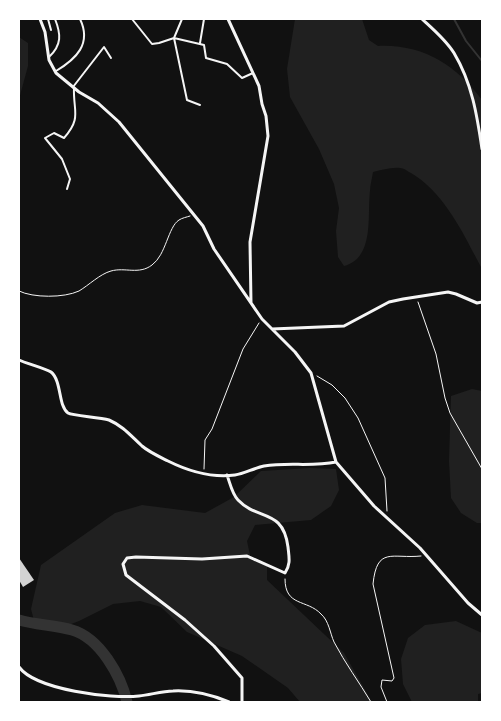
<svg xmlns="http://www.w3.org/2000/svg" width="501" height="721" viewBox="0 0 501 721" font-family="'Public Sans',sans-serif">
<rect width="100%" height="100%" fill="#111"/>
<path fill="#202020" d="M295 19H362L369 40 378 46C423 44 456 65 482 100V269C464 235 445 193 411 173 407 171 404 168 400 168 391 167 382 170 373 172 372 179 370 185 370 191 367 215 375 258 344 266L338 257 336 231 339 208 334 184 319 149 290 97 287 69Z
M19 37 28 43V66L19 99V133Z
M472 389 482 391V523H477L461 513 451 498 449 461 451 396Z
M310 468 336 469 339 490 331 506 311 520 255 525 247 541 251 560 267 565V580L344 653 372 702H300L288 688 242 656 187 632 161 607 140 601 113 604 79 621 53 631 36 628 31 609 41 565 115 513 142 505 205 513 234 497 261 471Z
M456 621 482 633V693L478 694V702H412L403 684 401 659 408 638 425 625Z"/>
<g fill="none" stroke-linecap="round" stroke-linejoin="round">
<path stroke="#333" stroke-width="2" d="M454 19 466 41 482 61"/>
<path stroke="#333" stroke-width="11" d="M19 620C36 625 55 625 72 630 100 638 121 676 127 702"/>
</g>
<path fill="#d3d3d3" d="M19 558 34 580 23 587 19 580Z"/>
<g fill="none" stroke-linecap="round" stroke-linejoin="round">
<path stroke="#f5f5f5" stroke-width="1" d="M19 291C33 298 64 298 79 291 89 285 100 274 111 271 125 267 139 275 152 265 166 255 168 227 179 220 182 218 187 217 190 216
M418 302 436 354 445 398 450 413 482 469
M317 376 332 385 345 398 358 418 385 478 387 511
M204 469 205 440 212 429 243 349 259 323
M285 579C285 607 307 599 321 614 329 621 330 633 334 642 345 663 359 682 371 702
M387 702 381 687 382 680 392 681 394 678 373 584C377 546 392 559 421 556"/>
<path stroke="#f5f5f5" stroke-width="2" d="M48 19 51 30
M132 19 152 44 159 43 174 38 182 19
M200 43 204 19
M49 57C62 45 61 34 55 19
M56 71C76 59 92 44 80 19
M73 87 104 47 111 58
M200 105 187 100 174 38 204 45 206 58 227 64 242 78 253 73
M67 189 70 179 62 159 45 138 54 133 64 138C82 118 73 111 74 88"/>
<path stroke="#f5f5f5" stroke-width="3" d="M40 19 45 32 49 60 56 73 79 92 98 103 119 122 203 226 214 249 262 319 295 352 311 373 336 462 374 506 420 548 468 603 482 615
M228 19 259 86 262 104 266 116 268 136 250 242 251 303
M422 19C433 29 446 40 454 53 472 83 477 115 482 149
M272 329 344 326 389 302 403 299 448 292 456 294 477 303 482 302
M19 360C25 363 47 369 51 372 62 381 58 406 68 413 73 416 99 417 109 420 123 426 131 436 142 446 149 452 160 457 168 461 188 471 212 478 235 475 244 474 254 468 264 466 288 462 312 467 336 462
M227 475C230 483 232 494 238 500 258 521 283 508 288 547 289 557 291 564 285 573L247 556 202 559 136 557 127 558 123 564 126 575 185 620 214 646 242 678V702
M19 667C36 690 111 699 139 696 150 695 162 691 173 691 191 690 212 695 229 702"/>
</g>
<rect width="501" height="721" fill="none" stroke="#ffffff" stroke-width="40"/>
</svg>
